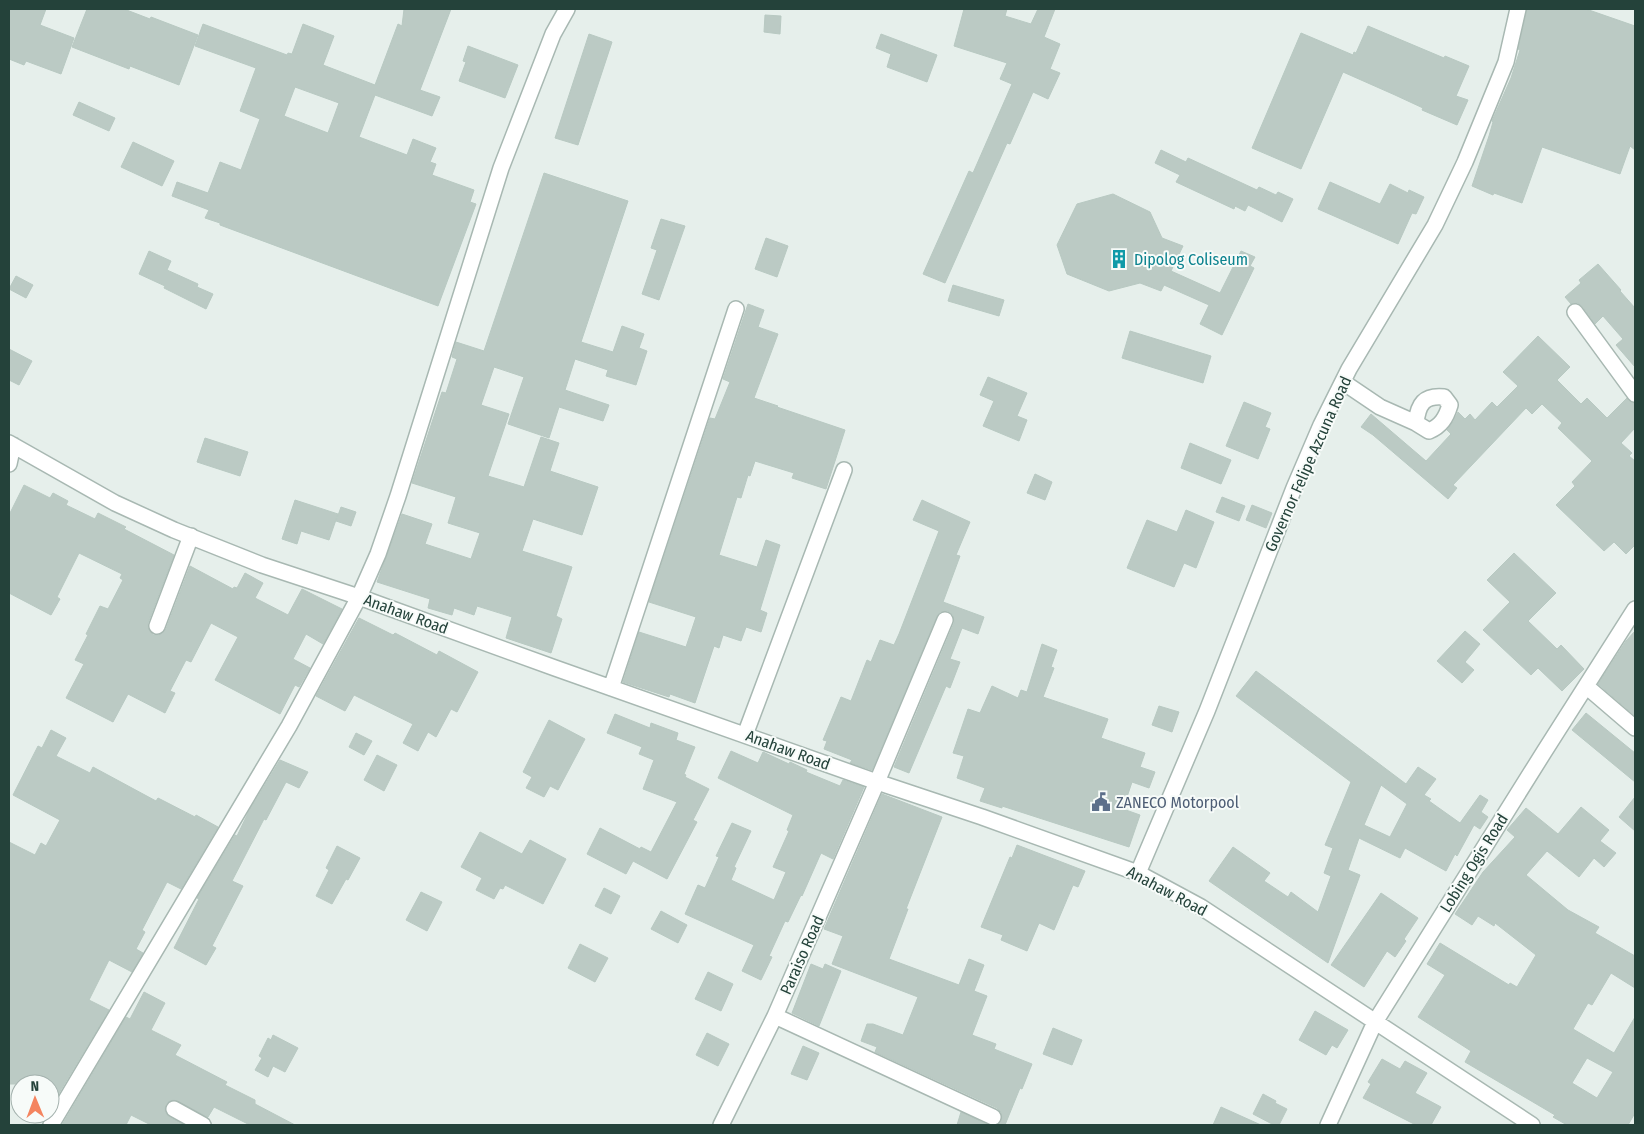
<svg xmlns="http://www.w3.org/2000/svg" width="1644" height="1134" viewBox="0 0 1644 1134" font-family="'Fira Sans Condensed',sans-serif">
<rect width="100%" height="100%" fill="#e6efeb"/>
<path fill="#bbcac4" stroke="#b8c9c2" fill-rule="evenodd" d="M9 9H46L40 25 74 38 61 74 26 61 24 65 9 59Z
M87 9H124L150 19 151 17 198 35 179 85 130 66 129 69 72 47Z
M404 9H451L420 90 440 97 432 116 375 95 359 137 407 155 413 139 436 148 430 162 436 164 432 175 474 190 470 202 476 204 438 306 220 225V223L205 218 209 210 172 196 177 182 208 193 220 162 241 170 260 119 240 111 256 68 195 46 203 24 287 55 288 53 292 54 303 24 334 36 323 65 375 85 398 24 402 26ZM295 87 339 103 328 133 284 116Z
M964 9H1007L1005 16 1031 24 1038 9H1055L1044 37 1060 44 1050 69 1060 73 1048 99 1033 92 1010 144 1007 143 945 283 923 274 969 171 973 173 1012 84 1000 79 1007 63 954 46Z
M1527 9H1586L1635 26V150L1630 146 1620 174 1542 147 1522 203 1494 193 1493 195 1472 186 1489 136 1493 122 1492 121 1511 78 1520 50 1518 49Z
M765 15 781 16 780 34 764 32Z
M1368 26 1444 58 1445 56 1469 66 1456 96 1468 100 1457 125 1422 110 1423 108 1395 95 1343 72 1301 169 1252 148 1301 33 1353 55 1354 52 1356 53Z
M589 34 612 42 578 145 555 138Z
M881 34 937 55 927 82 887 67 891 54 876 48Z
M468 46 518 65 505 98 459 81 466 62 463 61Z
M79 102 115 118 109 131 73 115Z
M133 142 174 161 162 186 121 167Z
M1161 150 1186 162 1188 158 1257 190 1259 187 1276 195 1278 192 1293 199 1282 222 1248 205 1245 211 1235 206 1234 209 1176 182 1180 175 1155 163Z
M544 173 628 201 581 342 613 352 622 326 644 334 639 348 647 351 636 385 606 376 608 370 575 359 565 390 609 405 603 421 559 407 549 438 508 424 524 377 494 367 481 405 509 414 488 476 524 487 541 437 559 443 550 471 598 487 582 535 533 519 522 551 572 567 556 616 562 619 551 653 506 638 512 617 477 606 474 615 454 608 452 615 428 608 430 599 377 582 402 514 432 524 425 544 471 559 480 533 448 523 456 497 412 483 442 392 446 393 457 359 452 357 456 342 484 351Z
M1330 182 1380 204 1390 184 1408 193 1409 190 1424 197 1416 214 1412 213 1398 244 1318 209Z
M1113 194 1150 212 1162 238 1183 246 1171 271 1220 293 1241 251 1255 257 1250 266 1254 268 1222 335 1200 324 1209 305 1164 285 1161 291 1140 283 1109 291 1067 274 1057 245 1077 204Z
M661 219 685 226 659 300 642 294 657 250 651 248Z
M766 238 788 246 777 277 755 269Z
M149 251 171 261 167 270 198 284 197 287 213 294 206 309 164 288 165 286 139 274Z
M1598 264 1621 290 1620 291 1635 308V367L1616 345 1623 339 1603 316 1595 324 1582 306 1578 303 1571 304 1565 297 1581 283 1579 280Z
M16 276 33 285 26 298 9 289Z
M953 285 1004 300 999 316 948 301Z
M748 304 764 310 758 327 778 334 754 398 778 406 777 407 845 430 826 489 792 478 794 473 755 461 750 476 748 475 741 498 737 497 719 555 757 567 766 540 780 545 760 610 767 613 761 632 746 627 741 641 723 635 719 648 714 646 695 703 670 694 669 697 623 682 639 632 686 647 696 617 649 602 710 418 715 419 730 382 723 379Z
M1130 331 1211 356 1203 383 1122 358Z
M1538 336 1570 367 1557 380 1581 404 1587 398 1607 418 1627 398 1631 402 1635 403V428L1621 443 1632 453 1629 456 1635 461V545L1626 554 1614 542 1604 551 1556 505 1575 486 1572 482 1592 461 1558 428 1562 423 1542 404 1532 414 1526 408 1453 485 1457 488 1448 499 1373 435 1361 427 1371 414 1426 461 1451 434 1447 430 1453 422 1458 412 1465 419 1470 414 1475 420 1492 402 1497 407 1518 386 1503 372Z
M9 349 32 361 19 385 9 380Z
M988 377 1027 393 1017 416 1027 420 1019 441 983 426 994 401 980 395Z
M1244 402 1271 413 1265 427 1270 429 1258 459 1226 446Z
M205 438 248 452 240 476 197 462Z
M1190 443 1231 460 1221 484 1181 468Z
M1035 474 1052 482 1045 500 1027 493Z
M24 485 50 498 53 493 68 501 66 505 95 519 98 513 126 527 124 529 174 555 148 623V628L153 635H159L166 629 190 566 233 589 234 587 237 588 245 573 263 583 255 598 288 615 302 589 342 609 323 644 306 634 293 659 310 668 299 687 295 685 280 714 215 680 238 637 211 623 191 662 186 660 170 691 175 693 165 713 128 694 113 722 66 698 84 664 75 660 88 635 86 634 100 606 108 609 123 580 120 578 122 574 79 553 57 597 60 599 51 615 9 593V515Z
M1222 497 1245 506 1239 521 1216 512Z
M295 500 338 514 329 540 301 531 297 544 282 539Z
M922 500 970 522 956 555 960 556 943 602 984 617 978 634 962 628 950 659 960 662 950 688 946 686 909 773 894 767 954 623 953 615 948 611 940 612 937 616 872 770 850 763 852 760 824 749 827 741 823 740 841 697 851 701 867 660 871 662 880 640 894 645 899 634 939 531 913 520Z
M1252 505 1272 513 1266 528 1246 520Z
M341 507 356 512 351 526 336 521Z
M1186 510 1214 522 1196 568 1184 563 1174 587 1127 568 1147 520 1177 532Z
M1514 553 1556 593 1528 621 1557 649 1561 645 1584 669 1562 691 1538 668 1531 675 1483 630 1510 602 1487 580Z
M359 618 393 635 395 633 437 655 439 651 478 672 457 712 451 709 436 737 428 732 418 751 403 743 413 724 354 695 345 711 316 696Z
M1465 631 1480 644 1465 662 1474 670 1462 683 1437 661Z
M1635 631V716L1598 684 1626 641Z
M1042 644 1057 650 1051 667 1054 668 1043 697 1108 719 1101 738 1145 753 1140 767 1155 772 1149 788 1132 782 1123 809 1140 815 1129 847 1002 806V808L980 801 985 788 957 778 964 756 953 753 968 709 980 713 992 686 1018 698 1021 690 1027 692Z
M1256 671 1406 784 1418 767 1436 779 1424 795 1431 799 1429 801 1460 823 1480 795 1488 800 1481 812 1488 817 1480 829 1474 825 1457 856 1455 854 1446 871 1405 848 1400 858 1359 838 1348 870 1360 875 1328 963 1209 881 1233 847 1270 873 1264 881 1288 897 1291 892 1318 912 1331 876 1324 873 1333 848 1325 845 1351 782 1236 696ZM1381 785 1407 804 1390 837 1364 825Z
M1159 706 1179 712 1172 732 1152 725Z
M1586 713 1635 753V782L1572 730Z
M615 714 650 728 651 723 678 733 676 740 695 747 684 774 686 775 685 777 709 789 693 820 697 822 667 879 633 861 626 874 587 854 600 828 640 849 641 847 651 852 677 802 643 789 654 760 639 754 642 747 607 733Z
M549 720 585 739 558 790 550 786 544 797 526 788 532 777 523 772Z
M51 730 66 738 56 756 90 773 93 767 156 801 158 798 195 817 196 815 218 827 181 889 167 882 142 930 145 932 136 949 143 953 132 972 109 960 89 1000 109 1010 50 1108V1084H9V842L35 855 41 843 46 846 60 820 13 795 38 746 42 748Z
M356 733 372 741 364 755 349 747Z
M731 751 758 763 763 752 789 764 790 762 807 770 806 772 840 786 843 780 864 787 833 859 821 853 802 896 801 895 788 922 785 921 769 956 772 957 761 980 742 971 754 945 685 914 698 885 705 888 719 857 716 856 732 823 751 831 734 867 736 868 731 880 774 900 786 872 773 867 789 831 787 830 793 815 718 778Z
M377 755 397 765 384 791 364 780Z
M280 760 308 772 299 788 286 782 266 820 264 819 232 881 243 886 212 946 216 948 206 965 174 948 199 899 197 898 235 835 237 836 249 811Z
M882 794 942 817 906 909H908L889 959 959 985 969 959 984 965 974 991 987 996 972 1035 996 1044 994 1049 1032 1064 1022 1089 1020 1088 1005 1125H997L1001 1121 1002 1117 1001 1112 997 1108 875 1052 877 1047 861 1041 867 1024H873L903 1035 918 997 832 964 843 936 824 929Z
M1635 797V831L1619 817Z
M1581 807 1609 830 1600 841 1616 853 1604 867 1594 858 1579 877 1547 851 1526 875 1568 910 1599 927 1595 933 1635 956V988L1611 973 1592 1005 1588 1003 1573 1029 1614 1053 1635 1017V1113L1628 1125H1567L1553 1117 1555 1115 1465 1062 1471 1051 1418 1017 1445 975 1427 964 1440 943 1509 985 1510 983 1517 987 1536 955 1495 923 1494 926 1478 916 1472 925 1455 914 1483 872 1515 837 1507 830 1526 808 1558 834ZM1587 1058 1613 1072 1597 1098 1572 1083Z
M480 832 522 854 530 840 566 859 543 904 505 885 503 889 500 888 494 899 476 890 482 878 461 867Z
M1017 845 1085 871 1078 887 1073 885 1054 930 1039 923 1027 951 1001 940 1003 935 981 927 1010 857 1012 858Z
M337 846 360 858 348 880 346 879 332 904 316 896 329 870 326 868Z
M604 888 620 896 611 914 595 906Z
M421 892 442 902 427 931 406 920Z
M1381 893 1418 918 1404 939 1406 941 1395 957 1387 951 1364 987 1331 965Z
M661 911 687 925 678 943 651 929Z
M580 944 608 958 595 982 568 968Z
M811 964 823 969 825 964 841 971 819 1026 792 1013Z
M708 972 733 984 721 1011 695 999Z
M144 992 165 1003 151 1030 181 1045 175 1055 227 1082 225 1085 255 1100V1104L295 1125H250L214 1107 208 1117 174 1100 170 1101 166 1104 165 1109 166 1113 169 1117 184 1125H151L131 1115 126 1125H62L126 1017 130 1019Z
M1315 1011 1348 1030 1337 1048 1332 1045 1326 1055 1299 1040Z
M1053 1028 1082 1040 1072 1065 1043 1054Z
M707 1033 729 1044 718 1066 696 1055Z
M273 1035 298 1048 285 1072 273 1066 268 1077 255 1070 262 1058 259 1056 268 1038 271 1040Z
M803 1046 819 1053 807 1080 791 1074Z
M1382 1059 1400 1069 1405 1061 1427 1073 1415 1093 1441 1107 1431 1125H1416L1363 1098 1371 1084 1368 1082Z
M1263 1094 1276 1101 1275 1103 1287 1109 1279 1125H1274L1253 1114Z
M1221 1107 1261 1125H1213Z
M961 1112 988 1125H957Z"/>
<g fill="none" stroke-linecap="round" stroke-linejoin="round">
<g stroke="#a8b8b2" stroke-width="18">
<path id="minor" d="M1575 312 1635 394
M1343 382 1380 407 1416 423 1429 431C1441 426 1446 418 1450 405L1444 397C1424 395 1418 404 1416 423
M9 443 115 503 174 530 262 565 359 597 555 668 877 782 982 817 1138 873 1201 907 1532 1125
M9 464 13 445
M157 626 191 536
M1586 686 1635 728
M611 688 736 309
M745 735 844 470
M1138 873 1207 711 1294 488 1321 425 1349 369 1435 225 1465 162 1506 62 1518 9
M775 1016 993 1117
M174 1109 203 1125
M51 1125 289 726 359 597 378 554 398 496 501 168 553 34 567 9
M721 1125 775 1016 877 782 945 620
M1328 1125 1375 1022 1544 752 1635 609"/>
</g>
<use href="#minor" stroke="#fff" stroke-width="15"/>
</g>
<defs>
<g id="building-bare" transform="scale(1.5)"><path d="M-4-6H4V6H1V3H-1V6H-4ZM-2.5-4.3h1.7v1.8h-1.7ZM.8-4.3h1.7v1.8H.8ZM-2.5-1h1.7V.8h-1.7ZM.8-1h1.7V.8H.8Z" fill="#0f9aa8" stroke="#f7fbf9" stroke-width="2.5" paint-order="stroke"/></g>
<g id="civic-bare" transform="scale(1.5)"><path d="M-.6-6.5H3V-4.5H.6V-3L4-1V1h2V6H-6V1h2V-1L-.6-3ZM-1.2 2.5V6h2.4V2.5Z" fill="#5c6f8a" stroke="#f7fbf9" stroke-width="2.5" paint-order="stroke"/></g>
</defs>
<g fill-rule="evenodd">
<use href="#building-bare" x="1119" y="259"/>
<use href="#civic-bare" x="1101" y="802"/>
</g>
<g text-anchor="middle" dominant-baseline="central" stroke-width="4" stroke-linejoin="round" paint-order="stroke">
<g font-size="16" fill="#0d838f" stroke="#f7fbf9" text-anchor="start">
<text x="1134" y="259">Dipolog Coliseum</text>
</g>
<g font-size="16" fill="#24423a" stroke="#f7fbf9">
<text transform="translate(1308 464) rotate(-66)">Governor Felipe Azcuna Road</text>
<text transform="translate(406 614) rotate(20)">Anahaw Road</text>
<text transform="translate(788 750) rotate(20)">Anahaw Road</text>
<text transform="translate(1474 863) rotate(-58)">Lobing Ogis Road</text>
<text transform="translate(1167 891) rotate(28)">Anahaw Road</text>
<text transform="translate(802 955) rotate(-66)">Paraiso Road</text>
</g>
<g font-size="16" fill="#4e5e75" stroke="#f7fbf9" text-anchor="start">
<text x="1116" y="802">ZANECO Motorpool</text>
</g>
</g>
<rect width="1644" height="1134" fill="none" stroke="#24423a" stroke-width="20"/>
<g transform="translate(35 1099) rotate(359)"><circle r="24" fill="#f7fbf9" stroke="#a3b1ad"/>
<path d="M0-4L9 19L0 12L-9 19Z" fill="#f4845f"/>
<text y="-8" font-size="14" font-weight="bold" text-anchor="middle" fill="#24423a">N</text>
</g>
</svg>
